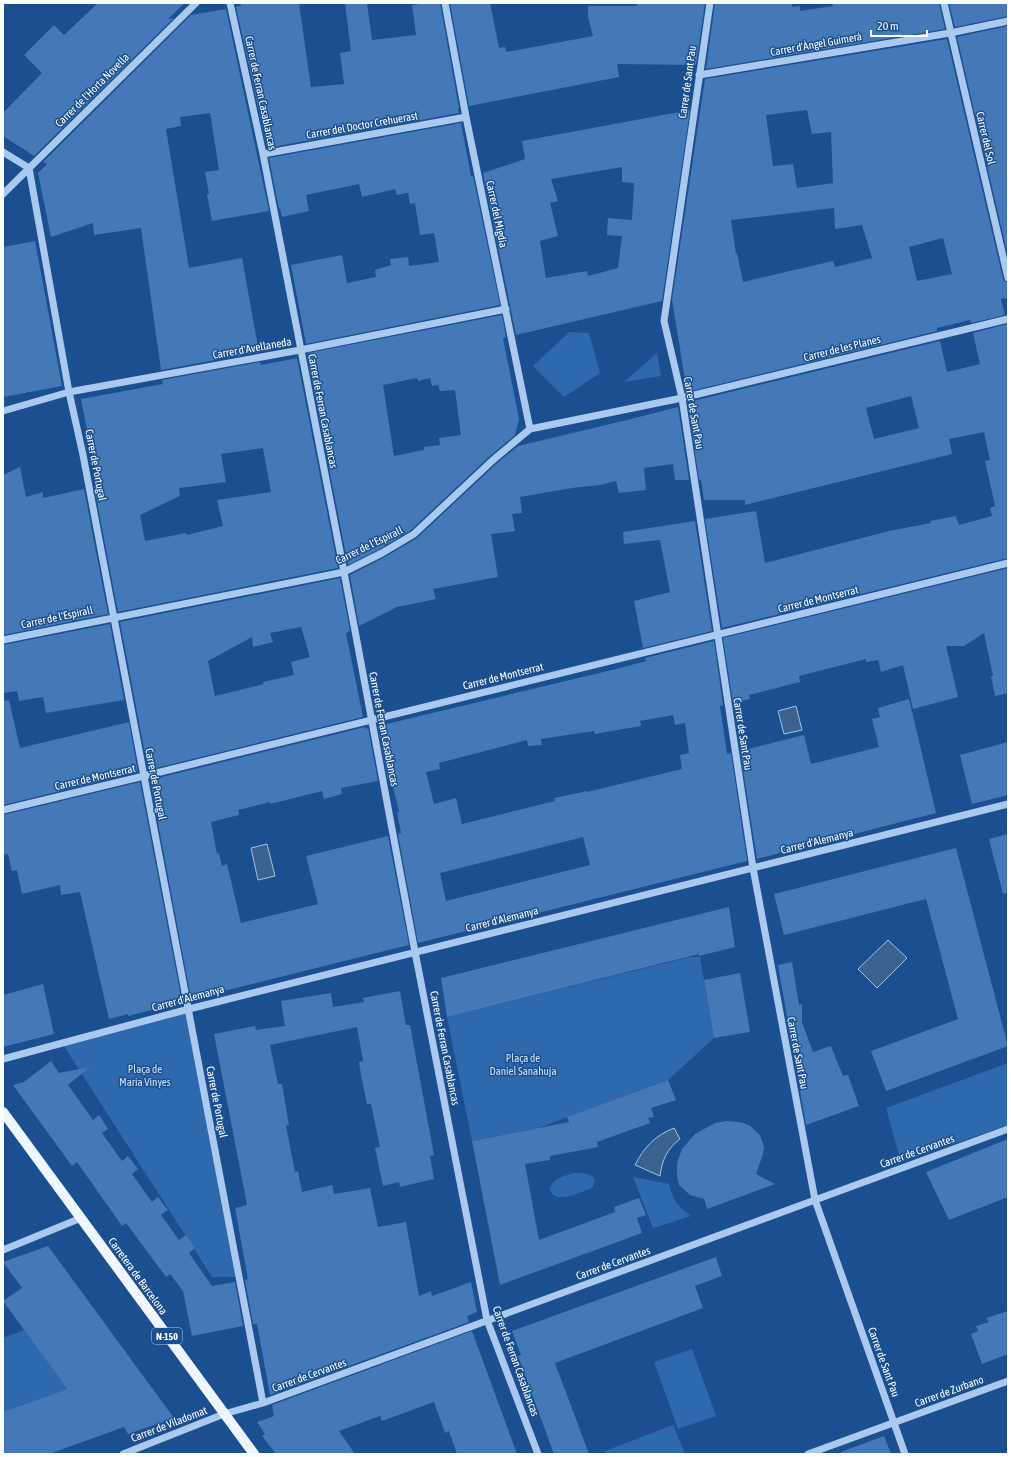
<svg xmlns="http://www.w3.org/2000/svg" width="1011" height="1457" viewBox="0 0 1011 1457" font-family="'Asap Condensed',sans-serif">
<rect width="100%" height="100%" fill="#1b4f8f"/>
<path fill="#2e69ad" d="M569 332 589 333 600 373 564 397 533 366Z
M657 353 661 376 624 382Z
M690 957H700L714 1038 668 1080 538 1128 472 1141 447 1017Z
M185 1010 239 1277H212L62 1043Z
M1008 1063V1125L901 1162 886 1108Z
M573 1173C582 1173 589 1172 595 1179L593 1187C585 1191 562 1202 554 1195 552 1194 551 1192 550 1190 552 1178 563 1177 573 1173Z
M633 1177 669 1184C673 1201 678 1206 691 1216L653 1228Z
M24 1330 67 1389 3 1412V1338Z
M692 1349 716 1416 678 1429 654 1362Z
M673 1425 685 1454H606L605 1451Z"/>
<path fill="#3c6290" stroke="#9cc4f0" d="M796 706 802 730 784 734 778 711Z
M267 844 275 876 258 880 251 848Z
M888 940 907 958 877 988 858 969Z
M674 1128 680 1139C667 1149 662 1160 660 1176L635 1165C644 1147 656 1135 674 1128Z"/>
<path fill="#4478b7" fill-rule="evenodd" d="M98 3H185L168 19 174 18 34 156 3 136V113L42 73 24 55 54 25 64 35Z
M240 3H299L311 87 344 84 340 53 351 51 345 3H367L372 40 416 35 412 5 420 4V3H440L459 108 458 109 459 113 267 148 236 7 241 6Z
M450 3H490L499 48 505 47 506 52 593 36 588 17V6H637V3H705L696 65 617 64 619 77 469 106Z
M715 3H792V7L800 6V11L833 6 832 3H939L945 29 706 69Z
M949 3H1008V16L955 27Z
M226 9 269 211 212 221 207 194H209L205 172 219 170 210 113 180 117 181 126 166 129 189 268 242 258 259 352 161 370 141 228 94 235 93 223 51 237 38 173 47 164 43 162 191 15Z
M1008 26V256L957 37Z
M947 39 1003 279 1005 282 1008 283V298L1001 299 1005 315 971 323 970 320 937 328V331L687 392 672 300 705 79ZM807 110 812 134 831 132 833 183 797 188 793 164 773 166 766 115ZM834 208 835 229 862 225 872 258 835 267 833 261 743 282 737 253 736 254 731 220ZM943 238 952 274 917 281 909 247Z
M690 110 662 301 516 335 483 173 525 159 522 141ZM622 167V182L634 183 632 220 608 218 607 235 622 236 618 268 588 276 587 271 546 278 540 241 558 236 550 203 558 201 551 179Z
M461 123 471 176H473L500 305 306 344 291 265 342 255 347 283 376 277 375 270 391 265 390 259 408 257 409 266 439 262 434 233 420 235 415 203 410 204 408 193 397 195 395 189 362 197 359 184 306 195 309 211 282 217 280 209H279L269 158Z
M35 241 62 386 3 397V247Z
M502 315 506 337 503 338 519 419 515 435 490 456 411 530 380 549 348 565 307 356H309L308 353ZM417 378 418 381 430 378 432 386 438 385 440 391 455 390 461 435 439 438 440 445 424 447V450L394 456 383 385Z
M1007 324 1008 330V558L722 628 705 519 756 511 765 563 889 531 931 523 930 521 956 516 959 525 992 516 990 508 995 506 985 461 990 460 984 432 949 439 952 454 745 505V500H704L701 480H699L688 404H689V402L940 341 947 372 980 364 973 333ZM911 396 919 428 874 439 866 408Z
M297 358 338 568 118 612 94 486H98L81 399 163 384 162 380 260 362 261 365ZM263 448 271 492 217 500 223 526 187 535 186 533 145 541 140 515 180 496 179 488 226 482 221 454Z
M678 407 689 480H675L673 464 644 468 646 490 619 493 616 481 600 485 572 488 520 497 522 513 512 514 515 531 491 534 498 577 433 589 436 599 397 607 359 626 350 575 385 557 417 538 496 464 518 446 627 420Z
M20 467 26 497 43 492V498L84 489 108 614 3 635V475Z
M695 521 712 631 643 648 634 601 670 592 660 540 624 544 623 532Z
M1008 568V693L995 696 991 676H993L984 633 964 646H946L958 697 913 709 903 665 881 672 878 660 866 662V659L799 676 800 682 749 695 750 699 733 703 723 638Z
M340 578 350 631 346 633 363 717 148 770 120 622ZM301 627 310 657 291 662 294 675 263 682 264 684 215 696 208 661 252 637 253 647 273 642 270 633Z
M110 624 124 700 46 713 43 697 19 701 17 691 3 693V645Z
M714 641 723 705 720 706 727 754 731 753 747 861 418 943 398 834 401 833 397 812H399L398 807 391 779 388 780 378 726 616 669 646 661 645 658ZM673 715 675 725 685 723 689 753 680 755 682 769 587 792V791L554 798 555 801 462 824 456 798 434 804 426 772 440 769 439 763 527 740 528 746 542 745 541 739 594 731 595 734 641 726 640 721ZM583 837 590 865 446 901 440 873Z
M909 699 936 813 757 859 740 751 804 735 811 764 879 747 872 719 880 717 878 708Z
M9 700 20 748 129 722 138 772 3 805V701Z
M365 727V729L368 728 378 781 341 788 342 794 324 799 322 791 270 804V802L238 810 239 815 211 822 217 854 219 853 222 866 227 864 241 923 318 904 306 856 388 836 409 945 191 999 150 780Z
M1008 742V795L972 804 960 755Z
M140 782 182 1002 128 1016V1014L109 1019 80 892 61 895 60 885 22 894 17 870 12 871 8 854 3 855V815Z
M1008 834V893L1003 894 989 839Z
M956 848 1008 1046 886 1091 871 1051 958 1019 926 899 784 935 774 894Z
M729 907 735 947 699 956V954L447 1017 441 978Z
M792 962 799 1005 802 1004V1022L813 1052 831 1046 843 1076 848 1075 859 1106 806 1125 778 965Z
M740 973 750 1032 714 1038 704 980Z
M43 984 54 1034 3 1047V995Z
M400 991 406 1025H410L434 1155 430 1156 434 1179 400 1187 399 1182 383 1186 375 1148 380 1147 371 1104H367L361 1075 359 1062 363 1061 357 1027 270 1045 278 1084H282L289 1125 286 1126 295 1172 298 1171 302 1192 332 1185 334 1194 370 1188 378 1227 406 1222 419 1296 431 1291 432 1296 471 1282 477 1312 467 1316 469 1322 270 1395 257 1324H253L245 1280 248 1279 235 1208 247 1205 214 1034 255 1026 256 1030 285 1026 281 1001 331 993 333 1007 364 1002 363 998Z
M51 1061 59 1073 90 1067 68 1085 93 1120 99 1115 108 1129 102 1133 122 1161 128 1156 138 1169 132 1174 152 1202 158 1197 168 1210 161 1215 179 1240 186 1235 195 1248 189 1253 212 1286 235 1282 243 1326 192 1336 183 1291 170 1274 166 1277 126 1223 122 1226 77 1162 72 1166 13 1085 24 1082Z
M668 1080 676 1100 651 1108 654 1117 648 1118 650 1123 597 1142 598 1147 550 1156V1160L525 1164 539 1240 615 1212 614 1207 639 1198 646 1215 637 1218 642 1233 500 1285 472 1141 569 1122 567 1117Z
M726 1121 739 1122 749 1125 760 1135 764 1147 763 1154 756 1174 775 1184 707 1209 704 1199 690 1195 679 1185 677 1176V1163L682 1149 695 1134 715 1123Z
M1008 1139V1197L949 1220 926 1172Z
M48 1246 174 1418 128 1434 124 1427 49 1454H3V1412L67 1389 3 1301 22 1288 3 1262Z
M716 1257 722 1276 695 1286 703 1308 555 1363 589 1454H554L518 1356 521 1355 512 1331Z
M1008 1311V1354L982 1364 971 1334 978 1331 976 1326 989 1322 986 1318Z
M472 1331 517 1454H457L449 1431 445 1433 434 1402 382 1421 380 1416 339 1431 355 1454H276L262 1436 265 1434 257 1422 274 1416 272 1405Z
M884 1436 891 1454H841V1452Z"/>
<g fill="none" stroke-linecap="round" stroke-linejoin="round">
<path stroke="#a9c9ee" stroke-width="7" d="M230 3 263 154 344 572 415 952 487 1320 538 1454
M445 3 466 117 530 429
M710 3 664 321 682 398 753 868 815 1200 905 1454
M944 3 1008 278
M699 75 950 33 1008 21
M3 152 29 168 69 392 83 455 263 1403
M263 154 466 117
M3 194 196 3
M3 411 69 392 300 350 506 309
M3 640 344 572 382 553 414 534 493 460 530 429 682 398 1008 319
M3 810 144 776 1008 563
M3 1059 189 1009 1008 804
M3 1250 81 1218
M123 1454 224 1414 263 1403 1008 1129
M808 1454 1008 1381"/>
<path stroke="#f0f6ff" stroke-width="10" d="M3 1112 254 1454"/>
</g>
<g text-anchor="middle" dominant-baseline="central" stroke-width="3" stroke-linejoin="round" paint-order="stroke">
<rect fill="#1b4f8f" stroke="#bbcadd" stroke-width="1" x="152" y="1328" width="30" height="16" rx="3"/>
<g font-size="10" font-weight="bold" fill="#fff">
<text x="167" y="1336">N-150</text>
</g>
<g font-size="11" fill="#fff" stroke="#1b4f8f">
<text transform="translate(816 44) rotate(-10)">Carrer d'Àngel Guimerà</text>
<text transform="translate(687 82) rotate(-82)">Carrer de Sant Pau</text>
<text transform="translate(92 90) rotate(-45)">Carrer de l'Horta Novella</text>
<text transform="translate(261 93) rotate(78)">Carrer de Ferran Casablancas</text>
<text transform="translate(362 125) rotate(-10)">Carrer del Doctor Crehuerast</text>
<text transform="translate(986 138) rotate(77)">Carrer del Sol</text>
<text transform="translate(497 214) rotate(78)">Carrer del Migdia</text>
<text transform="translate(252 348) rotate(-10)">Carrer d'Avellaneda</text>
<text transform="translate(842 348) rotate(-14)">Carrer de les Planes</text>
<text transform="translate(323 411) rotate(79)">Carrer de Ferran Casablancas</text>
<text transform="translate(694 413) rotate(80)">Carrer de Sant Pau</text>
<text transform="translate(96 465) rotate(79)">Carrer de Portugal</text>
<text transform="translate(369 545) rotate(-26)">Carrer de l'Espirall</text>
<text transform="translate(818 599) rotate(-14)">Carrer de Montserrat</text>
<text transform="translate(57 617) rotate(-12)">Carrer de l'Espirall</text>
<text transform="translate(503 676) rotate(-14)">Carrer de Montserrat</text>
<text transform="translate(384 729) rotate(79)">Carrer de Ferran Casablancas</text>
<text transform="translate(743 734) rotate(81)">Carrer de Sant Pau</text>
<text transform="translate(95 777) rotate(-13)">Carrer de Montserrat</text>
<text transform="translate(156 784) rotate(79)">Carrer de Portugal</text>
<text transform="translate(817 841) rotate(-14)">Carrer d'Alemanya</text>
<text transform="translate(502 919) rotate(-14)">Carrer d'Alemanya</text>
<text transform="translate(188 998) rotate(-15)">Carrer d'Alemanya</text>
<text transform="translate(445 1048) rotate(79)">Carrer de Ferran Casablancas</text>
<text transform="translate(798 1053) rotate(79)">Carrer de Sant Pau</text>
<text transform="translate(217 1102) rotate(79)">Carrer de Portugal</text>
<text transform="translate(917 1151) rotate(-20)">Carrer de Cervantes</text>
<text transform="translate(613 1263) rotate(-20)">Carrer de Cervantes</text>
<text transform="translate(138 1276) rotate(54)">Carretera de Barcelona</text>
<text transform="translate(516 1361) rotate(70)">Carrer de Ferran Casablancas</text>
<text transform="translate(884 1362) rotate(70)">Carrer de Sant Pau</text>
<text transform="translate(309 1375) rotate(-20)">Carrer de Cervantes</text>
<text transform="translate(949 1391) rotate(-20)">Carrer de Zurbano</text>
<text transform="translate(169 1424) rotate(-21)">Carrer de Viladomat</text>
</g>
<g font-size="11" fill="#cfe3fa" stroke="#1b4f8f">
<text x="523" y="1058">Plaça de<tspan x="523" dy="13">Daniel Sanahuja</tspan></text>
<text x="145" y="1069">Plaça de<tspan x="145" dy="13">Maria Vinyes</tspan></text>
</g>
</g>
<rect width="1011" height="1457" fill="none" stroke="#ffffff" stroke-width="8"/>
<path d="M871 30v6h56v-6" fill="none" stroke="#ffffff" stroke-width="2"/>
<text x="877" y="30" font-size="12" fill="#ffffff" stroke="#1b4f8f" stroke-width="3" paint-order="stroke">20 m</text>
</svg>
